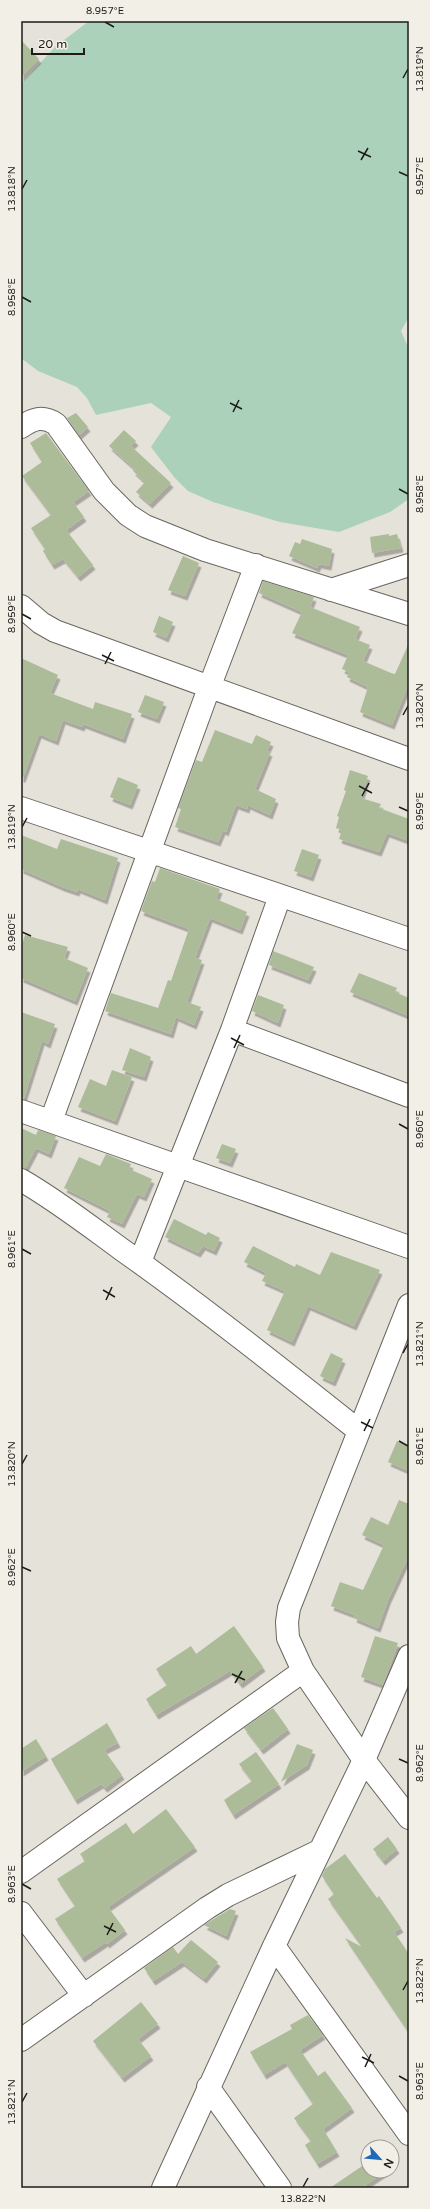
<svg xmlns="http://www.w3.org/2000/svg" width="430" height="2209" viewBox="0 0 430 2209" font-family="'Varela Round',sans-serif">
<defs>
<filter id="shadow"><feDropShadow dx="2.5" dy="4.5" stdDeviation="0" flood-color="#0004"/></filter>
</defs>
<rect width="100%" height="100%" fill="#e5e2d9"/>
<path fill="#acd1ba" d="M89 21H409V317L401 331 409 349V499L390 512 339 532 280 522 213 502 188 491 174 477 151 447 171 417 151 403 96 415 87 398 77 387 38 371 21 358V84L55 47Z"/>
<path fill="#acbb98" filter="url(#shadow)" d="M21 40 39 59 21 77Z
M76 413 88 427 79 435 67 418Z
M124 430 136 441 131 446 171 483 150 504 136 492 145 482 133 471 135 469 109 446Z
M46 433 89 491 73 502 84 517 66 530 93 565 78 577 63 559 52 565 43 551 45 549 31 528 51 515 22 476 42 462 30 443Z
M389 534V536L397 534 401 548 372 553 370 537Z
M302 539 332 549 329 566 319 564 317 568 289 556 295 542 300 544Z
M183 556 199 563 185 596 168 590Z
M263 581 314 597 310 607 360 627 355 639 370 645 363 661 391 673 395 674 409 643V683L392 725 360 712 368 687 347 677 349 672 342 669 348 655 292 633 302 612 259 593Z
M159 616 173 622 166 638 153 632Z
M21 658 58 675 50 693 93 709 95 702 132 714 123 739 83 724 82 727 63 720 56 741 39 734 23 778H21Z
M145 695 164 702 157 719 138 712Z
M215 730 252 744 256 735 271 742 267 751 270 752 255 789 276 799 270 815 248 805 247 809 236 805 226 832 223 830 218 842 175 827 181 809 178 808 196 760 202 762Z
M350 770 368 776 361 798 381 804 379 808 409 819V841L387 833 379 852 339 839 342 830 336 828 339 817 337 816 346 791 344 790Z
M118 777 138 785 130 805 110 797Z
M21 835 57 849 61 839 118 858 105 900 78 889 77 892 62 887 21 869Z
M302 849 319 855 311 877 294 871Z
M160 868 220 889 216 899 247 912 240 930 210 918 195 958 202 960 187 1002 201 1007 194 1025 176 1017 171 1034 105 1011 111 993 158 1008 168 980 171 981 189 929 141 911 152 881 155 882Z
M25 935 68 947 64 958 88 968 75 1001 21 978V947Z
M273 951 314 967 308 980 269 965Z
M359 973 397 988 395 992 409 998V1016L350 992Z
M258 995 284 1005 278 1023 252 1011Z
M21 1012 55 1024 48 1044 42 1041 24 1098 21 1097Z
M130 1048 151 1057 144 1077 122 1070Z
M112 1070 132 1077 115 1121 78 1107 90 1079 106 1086Z
M21 1128 36 1135 38 1130 56 1136 49 1154 36 1148 25 1169 21 1168Z
M222 1144 236 1149 230 1163 216 1158Z
M106 1154 131 1164 129 1169 152 1179 144 1197 137 1194 122 1224 107 1217 110 1211 64 1188 79 1157 100 1166Z
M174 1219 206 1235 208 1232 220 1238 214 1251 203 1246 198 1253 165 1237Z
M253 1246 295 1267 296 1264 320 1275 331 1252 380 1270 354 1326 308 1306 292 1342 267 1330 285 1291 262 1281 266 1273 244 1262Z
M331 1353 343 1359 333 1382 320 1376Z
M397 1441 409 1446V1471L388 1462Z
M399 1500 409 1504V1555L388 1600 378 1628 354 1618 355 1615 331 1606 340 1582 363 1590 384 1545 362 1535 371 1517 388 1525Z
M234 1626 263 1667 240 1684 230 1671 156 1715 146 1699 167 1685 156 1669 191 1646 196 1654Z
M375 1636 398 1643 383 1685 361 1677Z
M273 1708 288 1729 261 1750 244 1728Z
M107 1723 118 1743 104 1750 122 1775 105 1788 101 1784 75 1800 51 1759Z
M36 1739 46 1756 21 1772V1749Z
M297 1744 313 1750 307 1765 281 1782Z
M256 1752 279 1784 233 1815 224 1800 252 1781 239 1764Z
M166 1809 195 1847 108 1907 125 1930 107 1944 106 1942 82 1958 55 1919 75 1906 57 1879 85 1861 80 1854 126 1823 133 1834Z
M388 1837 397 1849 383 1861 373 1849Z
M345 1854 377 1898 379 1896 401 1928 394 1932 409 1954V2033L345 1938 362 1947 328 1899 334 1894 322 1876 325 1869Z
M230 1909 236 1911 226 1936 204 1925Z
M191 1940 218 1962 204 1979 182 1962 153 1981 144 1968 173 1947 178 1954Z
M141 2002 158 2024 138 2039 151 2056 122 2078 93 2041Z
M308 2015 323 2035 300 2050 318 2076 325 2071 352 2108 323 2129 337 2152 317 2164 305 2145 311 2141 294 2118 313 2104 285 2062 264 2075 250 2052 292 2029 290 2025Z
M368 2162V2171H386L361 2188H330Z"/>
<g fill="none" stroke-linecap="round" stroke-linejoin="round">
<g stroke="#68665e" stroke-width="24">
<path id="minor" d="M21 427C33 419 42 415 56 424L104 491 128 515 145 526 205 550 409 614
M331 590 409 565
M21 606 41 623 55 631 409 759
M21 808 409 939
M232 1030 409 1096
M21 1111 409 1247
M51 1121 209 688 256 565
M21 1180C56 1200 88 1225 121 1249 203 1307 281 1369 359 1431
M140 1262 232 1030 280 896
M409 1305 289 1608 287 1622 288 1638 303 1671 364 1760 409 1818
M21 1872 303 1671
M21 1913 84 1996
M274 1946 409 2134
M21 2040 207 1908 228 1895 319 1851
M208 2087 280 2188
M163 2188 274 1946 364 1760 409 1656"/>
</g>
<use href="#minor" stroke="#fff" stroke-width="22"/>
</g>
<path fill="none" stroke="#1d1c19" stroke-width="1.5" d="M105 22 114 27M403 78 408 69M358 151 371 157M361 160 368 148M399 172 408 176M22 189 27 180M22 297 31 302M230 403 242 409M233 412 239 400M399 489 408 494M22 614 31 619M102 655 114 661M105 664 111 652M403 715 408 706M359 786 372 793M362 796 369 783M399 807 408 811M22 827 27 818M22 932 31 936M231 1038 244 1045M234 1048 240 1035M399 1124 408 1129M22 1249 31 1254M103 1290 115 1297M106 1300 112 1287M403 1353 408 1344M361 1422 373 1428M364 1431 370 1419M399 1441 408 1446M22 1464 27 1455M22 1567 31 1571M232 1674 245 1680M235 1683 242 1671M399 1759 408 1763M22 1884 31 1889M104 1926 116 1932M107 1935 113 1923M403 1990 408 1981M362 2057 374 2063M365 2067 371 2054M399 2076 408 2081M22 2102 27 2093M303 2187 308 2178"/>
<rect width="430" height="2209" fill="none" stroke="#f2efe6" stroke-width="44"/>
<g transform="translate(380 2159) rotate(117)"><circle r="19" fill="#f2efe6" stroke="#9d9b94"/>
<path d="M0-3L7 15L0 10L-7 15Z" fill="#216aba"/>
<text y="-6" font-size="11" font-weight="bold" text-anchor="middle" fill="#1d1c19">N</text>
</g>
<path d="M32 48v6h52v-6" fill="none" stroke="#1d1c19" stroke-width="2"/>
<text x="38" y="48" font-size="12" fill="#1d1c19" stroke="#f2efe6" stroke-width="3" paint-order="stroke">20 m</text>
<rect x="22" y="22" width="386" height="2165" fill="none" stroke="#1d1c19" stroke-width="1.5"/>
<g font-size="10" text-anchor="middle" fill="#1d1c19">
<text x="105" y="14">8.957°E</text>
<text transform="translate(419 69) rotate(-90)" y="4">13.819°N</text>
<text transform="translate(419 176) rotate(-90)" y="4">8.957°E</text>
<text transform="translate(11 189) rotate(-90)" y="4">13.818°N</text>
<text transform="translate(11 297) rotate(-90)" y="4">8.958°E</text>
<text transform="translate(419 494) rotate(-90)" y="4">8.958°E</text>
<text transform="translate(11 614) rotate(-90)" y="4">8.959°E</text>
<text transform="translate(419 706) rotate(-90)" y="4">13.820°N</text>
<text transform="translate(419 811) rotate(-90)" y="4">8.959°E</text>
<text transform="translate(11 827) rotate(-90)" y="4">13.819°N</text>
<text transform="translate(11 932) rotate(-90)" y="4">8.960°E</text>
<text transform="translate(419 1129) rotate(-90)" y="4">8.960°E</text>
<text transform="translate(11 1249) rotate(-90)" y="4">8.961°E</text>
<text transform="translate(419 1344) rotate(-90)" y="4">13.821°N</text>
<text transform="translate(419 1446) rotate(-90)" y="4">8.961°E</text>
<text transform="translate(11 1464) rotate(-90)" y="4">13.820°N</text>
<text transform="translate(11 1567) rotate(-90)" y="4">8.962°E</text>
<text transform="translate(419 1763) rotate(-90)" y="4">8.962°E</text>
<text transform="translate(11 1884) rotate(-90)" y="4">8.963°E</text>
<text transform="translate(419 1981) rotate(-90)" y="4">13.822°N</text>
<text transform="translate(419 2081) rotate(-90)" y="4">8.963°E</text>
<text transform="translate(11 2102) rotate(-90)" y="4">13.821°N</text>
<text x="303" y="2202">13.822°N</text>
</g>
</svg>
